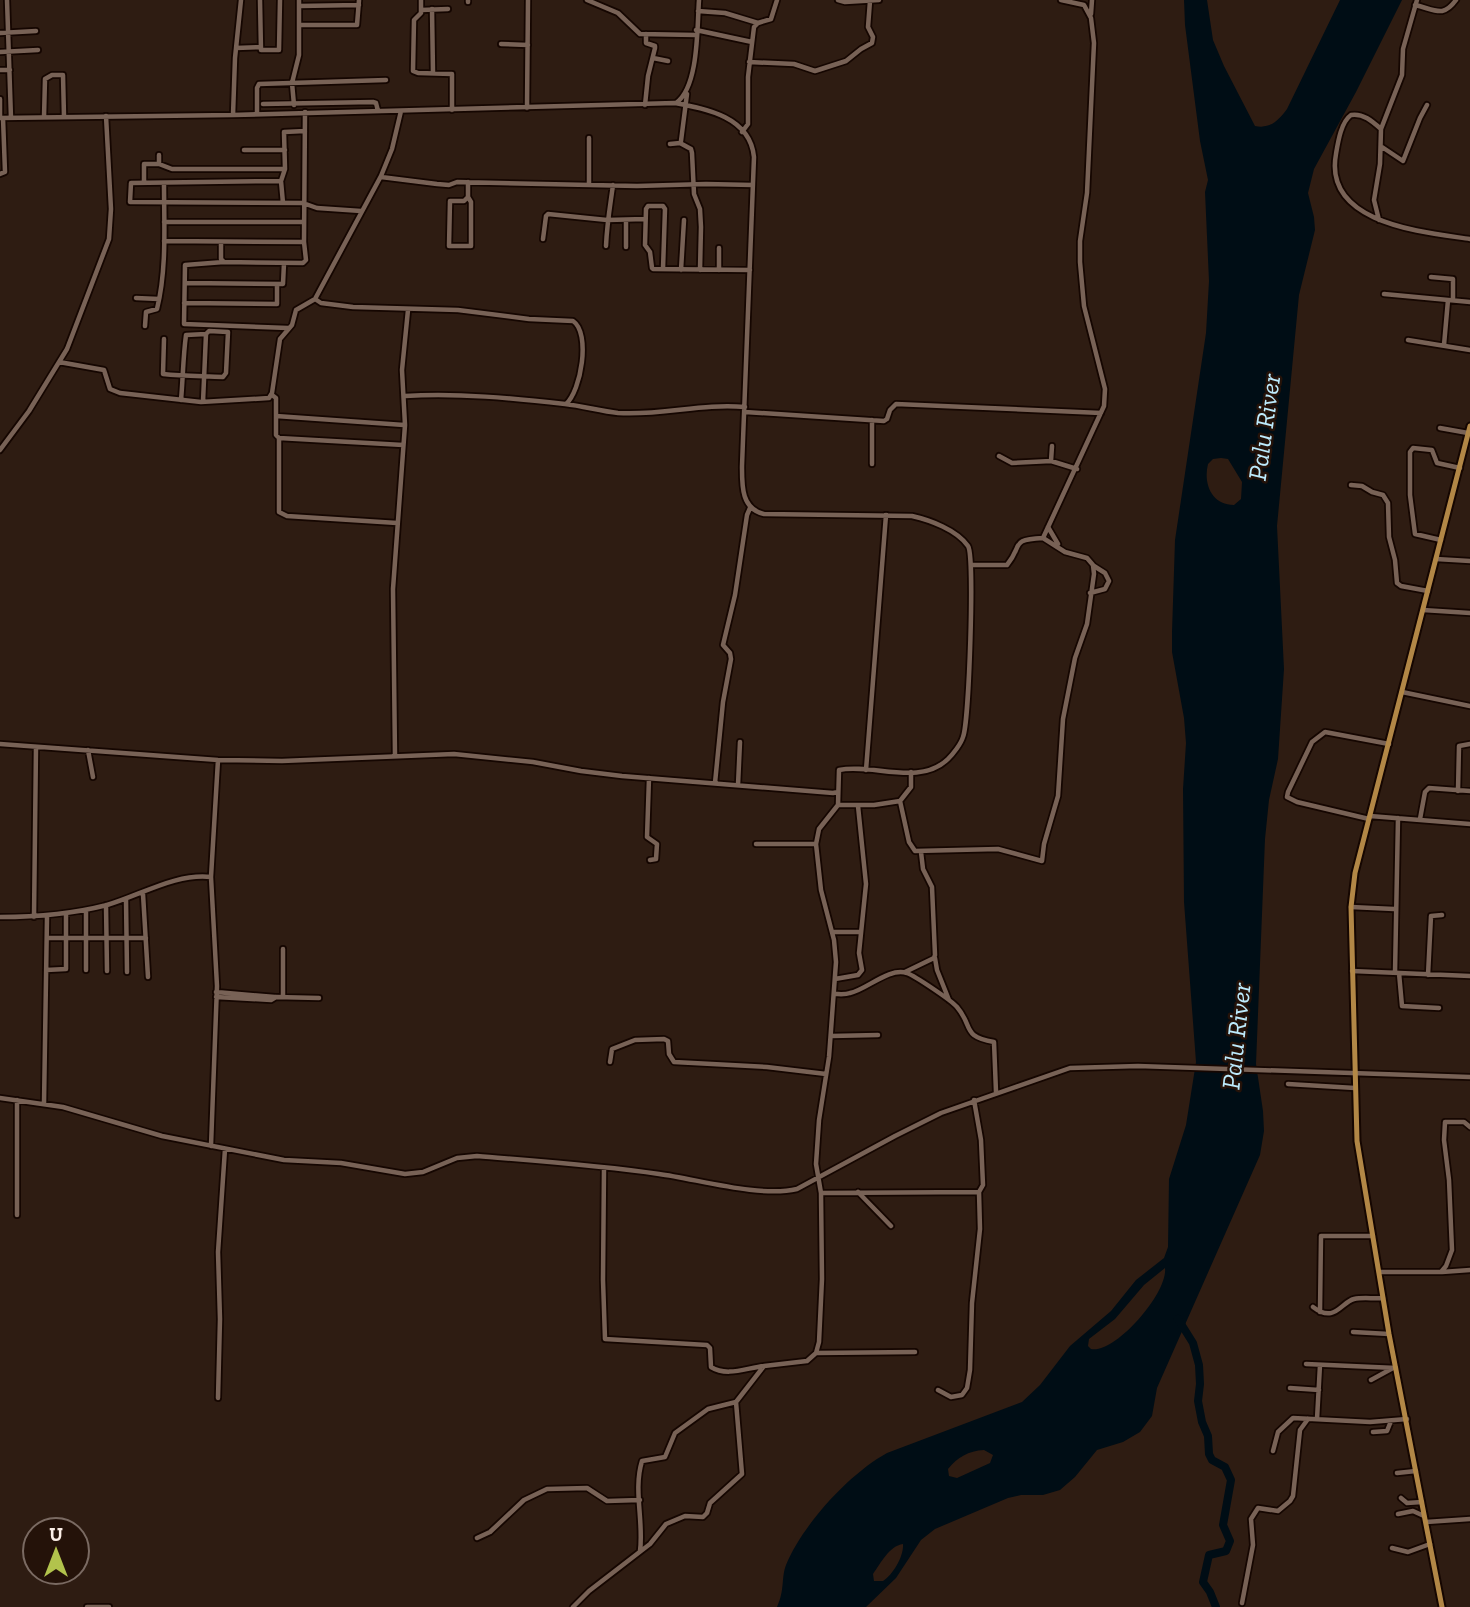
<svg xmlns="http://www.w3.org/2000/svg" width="1470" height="1607" viewBox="0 0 1470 1607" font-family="'Zilla Slab',serif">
<rect width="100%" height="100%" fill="#2e1c12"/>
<path fill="#000d15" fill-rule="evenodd" d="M1184 0H1207L1213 40 1224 66 1255 126C1270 129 1278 121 1287 109L1340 0H1402L1356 92 1314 169 1308 193 1314 217 1315 230 1299 295 1277 526 1284 669 1278 759 1269 800 1265 839 1256 1064 1263 1111 1264 1131 1260 1155 1157 1388 1152 1416 1140 1432 1123 1442 1097 1450 1075 1477 1060 1490 1043 1495H1021L1008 1498 935 1529 921 1540 896 1578 866 1607H777C785 1590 781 1578 786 1565 803 1524 849 1474 887 1453L1022 1402 1040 1385 1070 1346 1111 1311 1136 1280 1164 1258 1168 1247 1169 1179 1186 1125 1196 1062 1184 902 1183 789 1186 743 1184 718 1172 652V632L1175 540 1206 333 1209 281 1205 192 1208 180 1200 141 1185 25ZM1221 458 1228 459 1242 482 1241 499 1234 505C1212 505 1203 484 1208 464L1213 459ZM1165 1268C1168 1293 1115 1354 1091 1349L1088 1346 1089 1339 1115 1319 1144 1285ZM984 1450 993 1455 990 1463 957 1478 949 1476 948 1469C958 1457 968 1451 984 1450ZM903 1544C904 1556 893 1575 883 1581H874L873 1574C881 1563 889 1546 903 1544Z"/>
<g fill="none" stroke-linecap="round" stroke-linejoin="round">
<path stroke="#000d15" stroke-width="8" d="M1178 1319 1193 1343 1199 1365 1200 1384 1198 1401 1202 1422 1208 1436 1209 1454 1212 1460 1225 1467 1231 1480 1223 1525 1230 1541 1226 1551 1209 1555 1203 1582 1210 1592 1216 1607"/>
<g stroke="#150601" stroke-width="8">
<path id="minor" d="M7 0 11 118
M260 0 261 50H279L280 0
M299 0V6L359 5
M421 0V13L414 20 413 71 418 73 452 74V110
M468 0V2
M587 0 618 13 640 34 696 35
M838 0 845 2 879 0
M1415 5C1436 10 1443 18 1456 0
M432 9 433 73
M421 10 448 9
M698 11 725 13 758 23
M1091 14 1092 0
M299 25H357L359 0
M696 30 752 42
M0 33 36 31
M501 44 528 45
M236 48 260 47
M0 52 38 50
M653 58 668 61
M749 62 794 64 815 71 846 61 861 49 872 43 873 37 868 27 870 1
M0 70H10
M0 99V118
M676 103C699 87 697 27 699 0
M263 104 373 102 376 103 378 111
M294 105 292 83 299 55V6
M645 105 648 76 655 48V46L646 43V34
M527 108 528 0
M257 114V88L259 84 386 80
M233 115 235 58 241 0
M44 117 45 79 52 75H63L64 117
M0 118 233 115 675 103C707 109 750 117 754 157L742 466C742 485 741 509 764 514L912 516C930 520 957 530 968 546 975 556 969 722 963 737 961 744 953 754 948 759 919 787 873 763 839 770L838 805 819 829 816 844 821 890 834 940 836 962 829 1057 819 1120 816 1164 821 1193 822 1279 819 1342 816 1353 807 1361 764 1366 736 1402 742 1474 710 1503 707 1513 703 1517 685 1516 666 1524 650 1544 589 1591 573 1607
M1381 129 1402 75 1403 49 1417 0
M742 132 748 124V77L754 27 758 23 771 19 777 0
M589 138V185
M680 143 691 149 692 153 694 194 700 209 701 227 700 270
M670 144 680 143 681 141 687 94
M1382 147 1403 161 1420 118 1427 105
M244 150H285
M159 164V155
M0 174 5 172 3 118
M381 177 437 184 449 185 457 182 637 186 706 184 753 185
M281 181 131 183 130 202 303 203 317 208 361 211
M468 182V197L471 202V246H449L450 201H464L468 197
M144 183V164H159L172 169H285
M283 203 281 181 285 169 284 132 305 131
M1379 220 1374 200 1380 164 1381 129C1372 121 1363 113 1351 115 1341 122 1338 142 1336 154 1323 224 1423 232 1470 239
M164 222H303
M543 239 546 216 548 214 607 220 645 219
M164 241 304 242 305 112
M221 243V259L224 262 303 263 306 260 304 242
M606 246C607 223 610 207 613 185
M626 247V220
M224 262 185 265 184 324 288 328
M663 269 665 209 663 206H648L646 209 645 245 650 252 652 268 653 269 750 270
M681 270 684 220
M719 270V248
M1431 277 1453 279V300
M185 283 283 284 284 263
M1384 294 1470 302
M136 298 159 299
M315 299 321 303 353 307 458 310 529 319 573 321C591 333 581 391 566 404
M184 303 277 304V284
M145 326 146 312 157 309C167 269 164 224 164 183
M164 339 163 374C183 376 203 376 223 377L226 373 228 332 209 331 206 334 186 335C183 357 183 379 181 400
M1408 340 1470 350
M1444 345 1448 300
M59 362 104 370 110 389 120 393 201 402 269 398 272 393 280 339 292 325 296 310 315 299 381 176 392 149 401 111
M272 395 276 398V435L279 438 403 445
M405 396C459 393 512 398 565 404 583 406 600 411 618 413 662 416 701 403 745 407
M203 402 206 334
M745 412 884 421 887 419 890 410 896 404 1101 413
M276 416 404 425
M872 420V464
M1440 428 1468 433
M279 438V512L287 516 397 523
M0 450 29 411 67 349 109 239 111 209 106 116
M999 456 1012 463 1051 461 1077 469
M1051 461 1052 446
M1351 485 1362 486 1372 492 1383 495 1388 503 1389 537 1395 560 1397 583 1401 586 1428 591
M1048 527 1058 544
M1441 540 1415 534 1410 495V452L1413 448 1432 450 1437 463 1460 468
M1436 559 1470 561
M972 565H1007C1024 544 1009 540 1043 538L1104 406 1105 389 1084 306 1080 262V241L1087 193 1094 43 1091 18 1084 5 1061 0
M1090 593 1105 589 1109 581 1105 573 1094 566
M1423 610 1470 613
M1402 692 1470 706
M0 744 218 760 282 761 454 754 533 762 581 771 622 776 833 793 838 792
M88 750 93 777
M395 756 393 589 405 425 402 370 408 310
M866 770 886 515
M649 778 647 837 657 844 656 859 650 860
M715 783 723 702 731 659 730 653 723 645 735 595 747 515 750 508
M738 785 740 742
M1458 791 1459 746 1470 744
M900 801 909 842 915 851 998 849 1042 861 1044 844 1058 796 1063 719 1075 658 1087 624 1094 574 1093 565 1087 558 1065 552 1043 538
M838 805H874L900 801 911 787V772
M1370 816 1470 824
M1369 819 1297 802 1287 797 1288 792 1312 742 1325 732 1389 744
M1420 819 1425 792 1429 788 1470 791
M756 844H816
M143 894 148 977
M126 899 127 972
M106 905 107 971
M1351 907 1394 909
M86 910V970
M0 917C37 917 72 914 107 905 141 895 176 873 211 877
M34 917 36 747
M832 932H860
M47 938H146
M935 958 937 970 949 1000
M46 970 66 969V913
M1352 971 1470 976
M905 972 934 958 935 955 932 887 923 869 921 852
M1395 973 1398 818
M1399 973 1402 1006 1439 1008
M1428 975 1431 916 1442 915
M835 979 858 975 862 970 859 953 866 884 858 806
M216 992 275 997
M834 994C839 994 845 995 850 993 866 990 889 967 907 973 915 976 951 1000 957 1007 974 1027 961 1036 994 1042L996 1092
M216 997 271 1000 276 997 319 998
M283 997V949
M831 1036 878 1035
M610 1062 612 1049 635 1040 664 1039 668 1041 669 1054 674 1062 767 1067 826 1074
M1288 1084 1355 1088
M0 1098 63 1107 162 1136 284 1160 341 1163 405 1174 423 1172 457 1158 477 1156C538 1161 599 1165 659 1174 697 1179 760 1198 797 1189L895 1136 941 1113 1070 1068 1138 1066 1470 1077
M44 1104 47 917
M211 1146 217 986 211 877 218 760
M604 1168 603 1280 605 1339 707 1345 710 1348 711 1367C727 1377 746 1368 764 1366
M858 1192 891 1226
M821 1193 979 1192
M17 1215V1100
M1379 1272H1441L1446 1266 1452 1250 1449 1180 1444 1140 1445 1122H1464L1470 1127
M1442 1272 1470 1270
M1313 1307C1335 1324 1341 1302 1354 1299 1363 1297 1374 1299 1383 1298
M1320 1312 1321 1236H1373
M1353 1332 1389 1334
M816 1353 915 1352
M1306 1364 1396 1368
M1371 1380 1393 1368
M1290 1388 1319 1390
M938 1390 951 1397 962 1395 967 1388 970 1370 972 1303 980 1229 979 1192 983 1185 981 1140 974 1100
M218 1398 220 1319 218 1252 225 1149
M1317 1419 1320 1365
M1373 1432 1387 1431 1391 1421
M1273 1451 1278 1432 1293 1418 1370 1422 1407 1419
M1397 1473 1416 1471
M1401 1498 1407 1503 1422 1502
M1398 1514 1413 1511 1424 1516
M1426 1522 1470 1519
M477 1538 490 1532 524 1500 547 1489 587 1488 607 1501 640 1500
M1392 1548 1408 1552 1430 1544
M640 1551C644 1522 633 1490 642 1461L665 1457 675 1433 708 1409 736 1402
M1242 1603 1253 1545 1251 1519 1258 1508 1278 1511 1290 1501 1293 1496 1300 1430 1308 1419
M87 1607H109"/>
</g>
<g stroke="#150601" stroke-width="9">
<path id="major" d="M1442 1607 1389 1334 1357 1141 1351 907 1355 873 1470 426"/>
</g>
<use href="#minor" stroke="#786256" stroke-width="4.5"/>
<use href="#major" stroke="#b28746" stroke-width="5"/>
</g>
<g text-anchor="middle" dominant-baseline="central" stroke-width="5" stroke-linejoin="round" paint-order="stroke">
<g font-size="26" font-style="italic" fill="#bdebfd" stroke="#241209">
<text transform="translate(1264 427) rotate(-82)">Palu River</text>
<text transform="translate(1236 1036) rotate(-84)">Palu River</text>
</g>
</g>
<g transform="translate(56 1551)"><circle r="33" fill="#241209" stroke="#7a6a62" stroke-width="2"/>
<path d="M0-5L12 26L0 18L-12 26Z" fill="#b2c34c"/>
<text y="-10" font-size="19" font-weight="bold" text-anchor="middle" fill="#fbeee7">U</text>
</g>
</svg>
